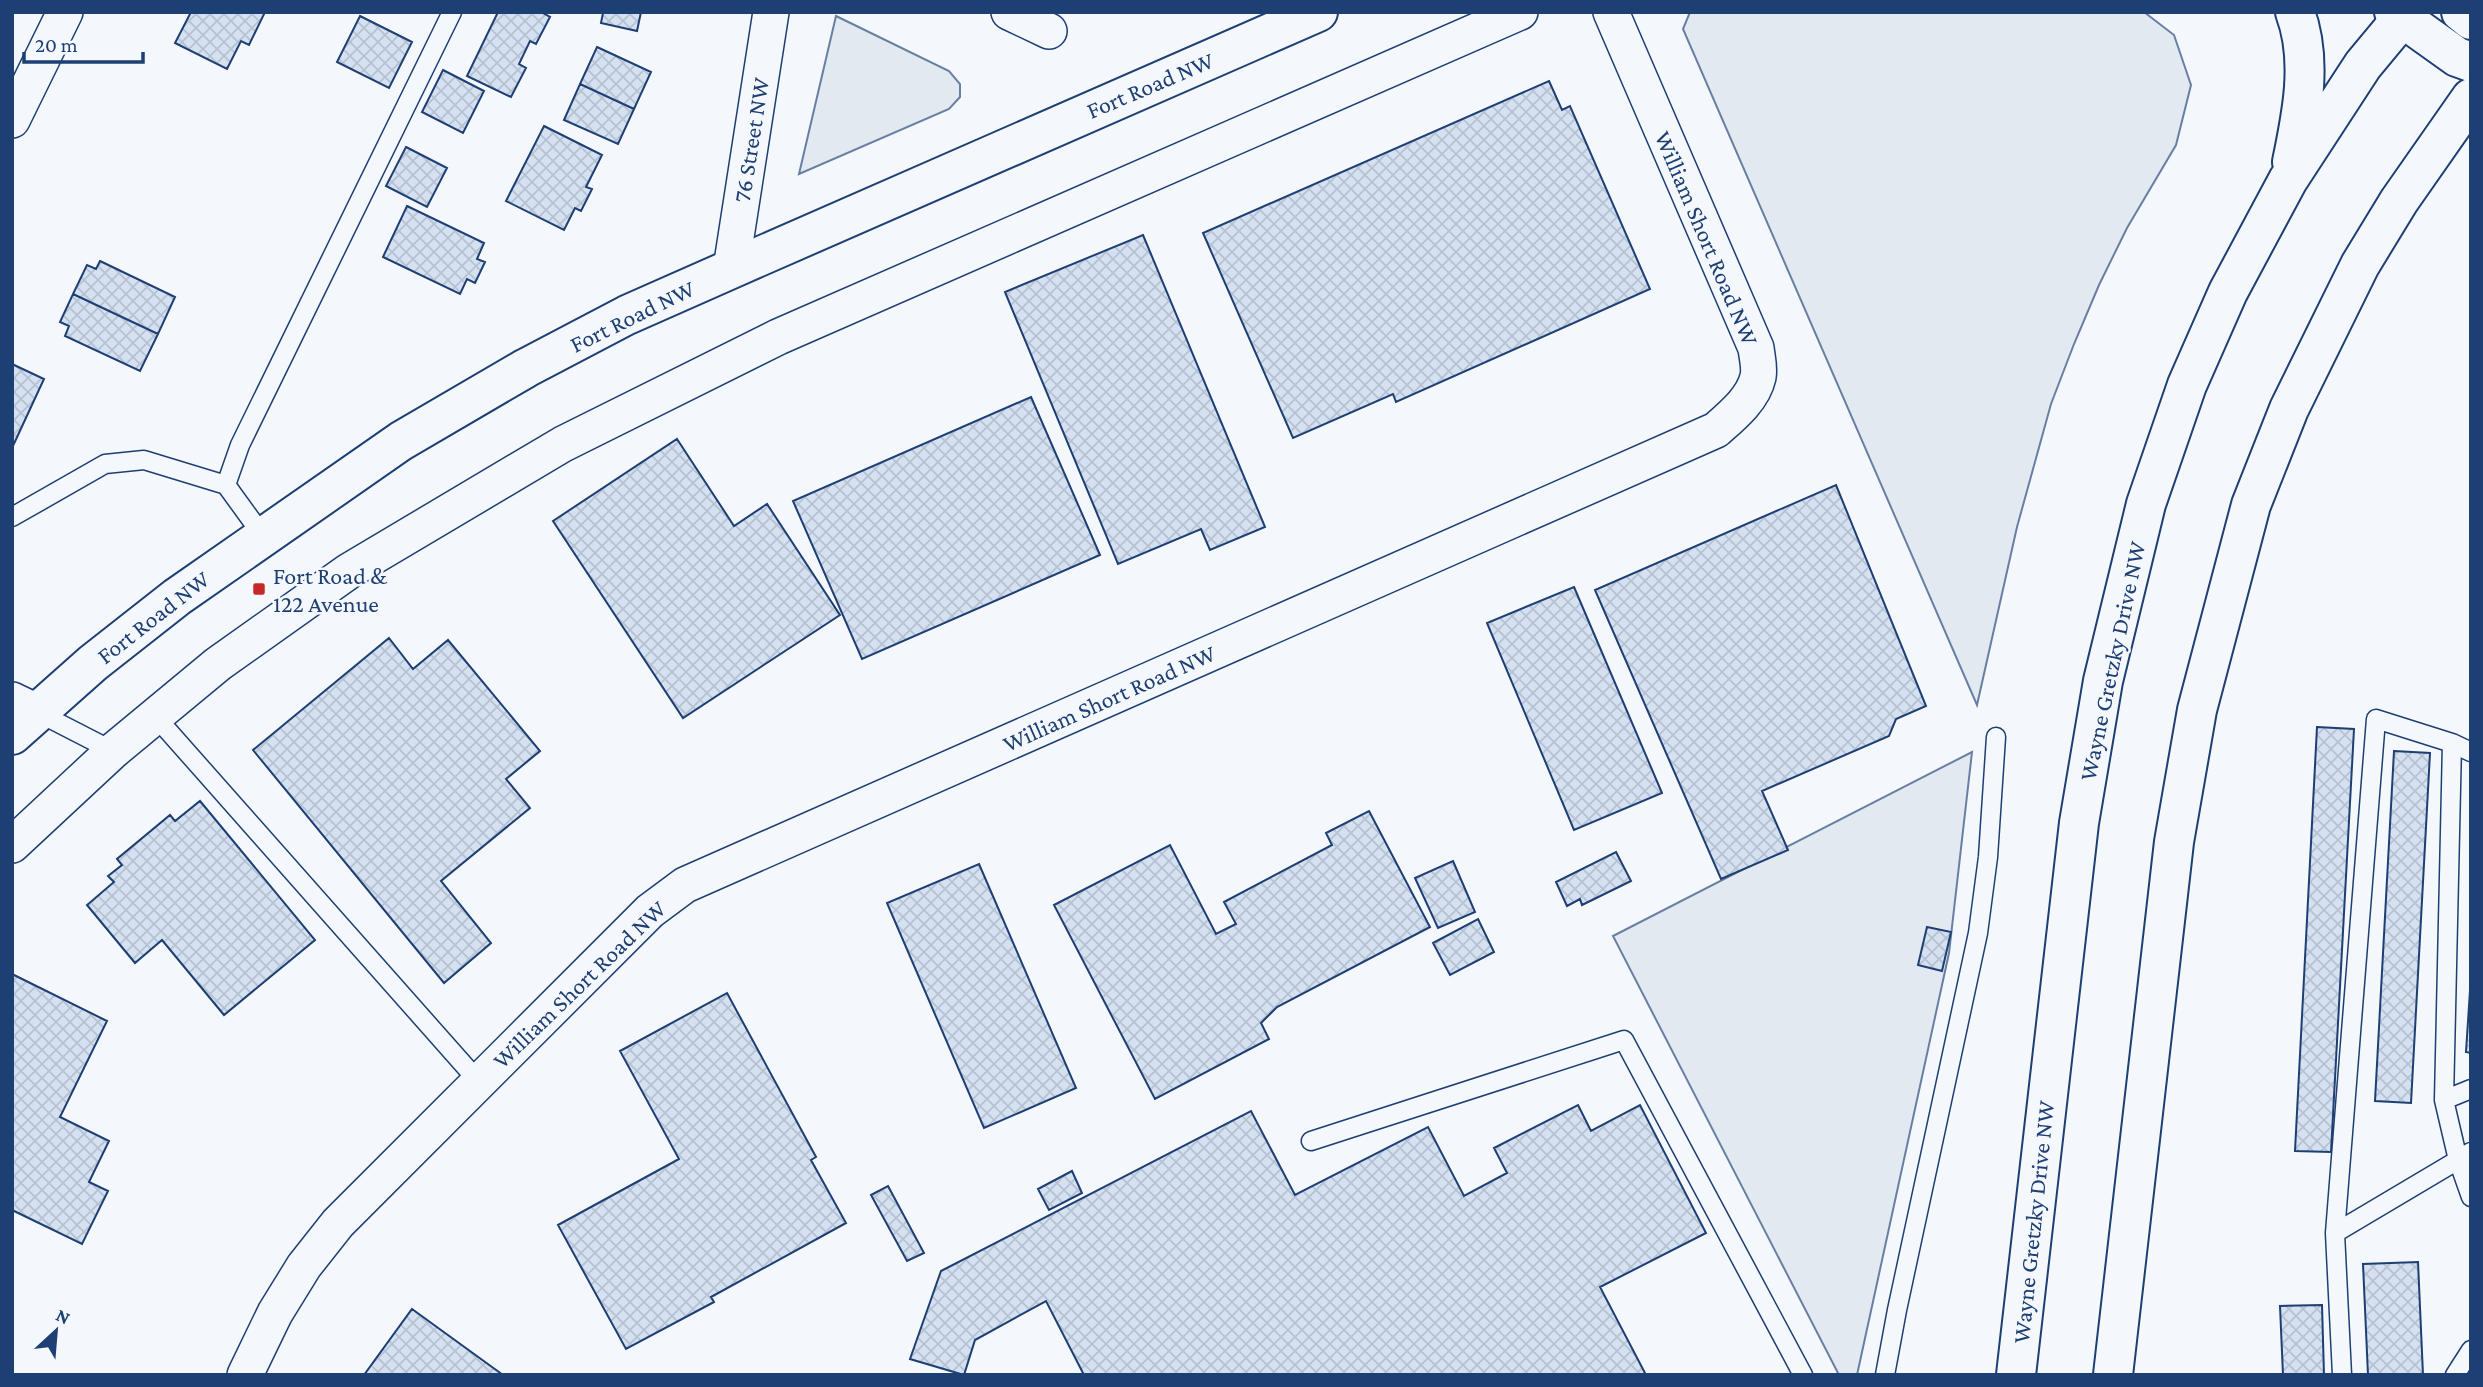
<svg xmlns="http://www.w3.org/2000/svg" width="2483" height="1387" viewBox="0 0 2483 1387" font-family="'Crimson Pro',serif">
<defs>
<pattern id="building-cross-hatch" width="8" height="8" patternUnits="userSpaceOnUse" patternTransform="scale(1.75)"><rect width="8" height="8" fill="#d5e0f0"/><path d="M0 0l8 8M0 8l8-8" fill="none" stroke="#b6c1d1"/></pattern>
</defs>
<rect width="100%" height="100%" fill="#f4f7fb"/>
<path fill="#e3e9f0" stroke="#687fa3" stroke-width="2" d="M1690 12H2144L2174 35 2191 85 2176 145 2127 228 2099 285 2074 344 2051 404 2017 527 1977 705 1683 29Z
M836 16 949 71 960 84V97L949 109 799 174Z
M1972 752 1949 953 1857 1375H1839L1613 936Z"/>
<path fill="url(#building-cross-hatch)" stroke="#1d3f73" stroke-width="2" d="M191 12H265L249 45 241 41 227 69 175 43Z
M498 12H541L550 17 536 44 530 41 519 64 526 68 511 97 467 76Z
M600 12H641L637 31 601 23 603 13Z
M360 16 412 42 389 88 337 62Z
M597 47 651 72 634 109 580 84Z
M443 70 484 91 463 133 422 112Z
M1549 81 1562 110 1570 106 1650 289 1396 402 1393 394 1293 438 1203 233Z
M580 84 634 109 618 144 564 120Z
M544 126 602 155 586 187 592 189 581 211 575 208 564 230 506 201Z
M406 147 447 168 427 207 386 186Z
M407 206 484 243 477 259 485 262 475 283 467 279 460 294 383 257Z
M1143 235 1265 527 1210 550 1201 529 1118 564 1005 292Z
M100 261 175 297 158 334 73 294 87 265 96 269Z
M73 294 158 334 140 371 65 336 69 326 60 322Z
M12 364 44 379 12 448Z
M1031 397 1100 555 862 659 793 501Z
M677 439 734 526 767 504 840 615 683 718 553 521Z
M1836 485 1926 706 1896 719 1889 736 1762 791 1788 850 1721 879 1595 590Z
M1574 587 1662 793 1574 830 1487 623Z
M389 638 413 669 448 640 540 751 506 779 530 808 441 881 491 943 444 983 253 750Z
M2317 727 2354 729 2331 1152 2295 1151Z
M2394 751 2430 753 2411 1103 2375 1101Z
M200 801 315 940 224 1015 162 940 135 963 87 905 114 882 108 876 122 865 117 859 170 815 175 821Z
M1369 811 1430 927 1277 1007 1261 1023 1269 1039 1155 1099 1054 905 1170 845 1216 934 1236 924 1224 902 1332 845 1326 833Z
M1616 852 1631 881 1582 905 1580 899 1567 906 1556 882Z
M1453 861 1475 912 1438 928 1415 878Z
M979 864 1076 1088 984 1128 887 903Z
M1478 919 1494 952 1450 975 1433 943Z
M1927 927 1951 932 1942 971 1918 965Z
M12 974 107 1021 60 1117 109 1141 89 1182 108 1191 82 1244 12 1210Z
M2471 975V1053L2466 1052Z
M727 993 816 1157 811 1160 846 1223 711 1297 714 1302 626 1349 558 1225 679 1159 620 1051Z
M1578 1105 1591 1131 1640 1105 1706 1233 1600 1287 1646 1375H1084L1046 1301 975 1340 964 1375 910 1359 941 1271 1251 1111 1295 1195 1428 1127 1464 1196 1507 1173 1494 1148Z
M1072 1171 1082 1193 1049 1210 1038 1189Z
M888 1186 924 1253 907 1261 871 1195Z
M2418 1262 2423 1375H2368L2363 1264Z
M2322 1305 2324 1375H2283L2280 1306Z
M412 1309 503 1375H364Z"/>
<g fill="none" stroke-linecap="round" stroke-linejoin="round">
<g stroke="#1d3f73" stroke-width="21">
<path id="lane" d="M226 485 240 445 452 12
M12 517 105 464 144 460 226 485 263 536
M37 712 113 751
M155 716 479 1082
M2444 1100 2452 743
M1311 1141 1624 1040 1803 1375
M2471 1152 2458 1160 2471 1197
M2335 1233 2376 719 2452 743 2471 752
M1885 1375 1897 1310 1978 933 1988 857 1996 737
M2342 1375 2335 1233 2458 1160 2444 1100 2471 1089
M2455 1375 2471 1350"/>
</g>
<g stroke="#1d3f73" stroke-width="38">
<path id="street" d="M1009 12 1049 31
M12 120 65 12
M731 269 771 12
M12 700 37 712
M12 845 113 751 218 664 349 571 563 444 778 337 1520 12
M245 1375 275 1313 304 1266 338 1223 650 911 685 885 1716 430C1732 416 1753 399 1758 377 1760 368 1757 357 1756 348L1611 12"/>
</g>
<g stroke="#1d3f73" stroke-width="42">
<path id="secondary" d="M2394 12 2457 57 2471 62
M2461 12 2471 20
M12 735 93 663 177 597 401 441 526 368 627 315 731 269 1318 12"/>
</g>
<g stroke="#1d3f73" stroke-width="42">
<path id="primary" d="M2292 162C2302 114 2313 60 2295 12
M2016 1375 2079 823 2103 681 2146 504 2187 385 2228 292 2288 180 2363 65 2407 12
M2113 1375 2174 842 2197 710 2251 505 2289 409 2360 265 2399 201 2471 98"/>
</g>
<use href="#lane" stroke="#f4f7fb" stroke-width="18"/>
<use href="#street" stroke="#f4f7fb" stroke-width="35"/>
<use href="#secondary" stroke="#f4f7fb" stroke-width="38"/>
<use href="#primary" stroke="#f4f7fb" stroke-width="38"/>
</g>
<rect fill="#c62828" stroke="#f4f7fb" stroke-width="2.5" x="252" y="582" width="14" height="14" rx="3.5"/>
<g text-anchor="middle" dominant-baseline="central" stroke-width="5" stroke-linejoin="round" paint-order="stroke">
<g font-size="24" fill="#1d3f73" stroke="#f4f7fb">
<text transform="translate(1150 85) rotate(-23)">Fort Road NW</text>
<text transform="translate(751 140) rotate(-81)">76 Street NW</text>
<text transform="translate(1707 238) rotate(67)">William Short Road NW</text>
<text transform="translate(632 316) rotate(-26)">Fort Road NW</text>
<text transform="translate(153 617) rotate(-38)">Fort Road NW</text>
<text transform="translate(2112 661) rotate(-78)">Wayne Gretzky Drive NW</text>
<text transform="translate(1109 698) rotate(-24)">William Short Road NW</text>
<text transform="translate(579 984) rotate(-44)">William Short Road NW</text>
<text transform="translate(2033 1222) rotate(-84)">Wayne Gretzky Drive NW</text>
</g>
<g font-size="24" fill="#1d3f73" stroke="#f4f7fb" text-anchor="start">
<text x="273" y="575">Fort Road &amp;<tspan x="273" dy="28">122 Avenue</tspan></text>
</g>
</g>
<rect width="2483" height="1387" fill="none" stroke="#1d3f73" stroke-width="28"/>
<g transform="translate(56 1331) rotate(26)" stroke="#f4f7fb" stroke-width="5" paint-order="stroke">
<path d="M0-5L12 26L0 18L-12 26Z" fill="#1d3f73"/>
<text y="-10" font-size="19" font-weight="bold" text-anchor="middle" fill="#1d3f73">N</text>
</g>
<path d="M24 52v10h119v-10" fill="none" stroke="#1d3f73" stroke-width="3.5"/>
<text x="35" y="52" font-size="21" fill="#1d3f73" stroke="#f4f7fb" stroke-width="5" paint-order="stroke">20 m</text>
</svg>
